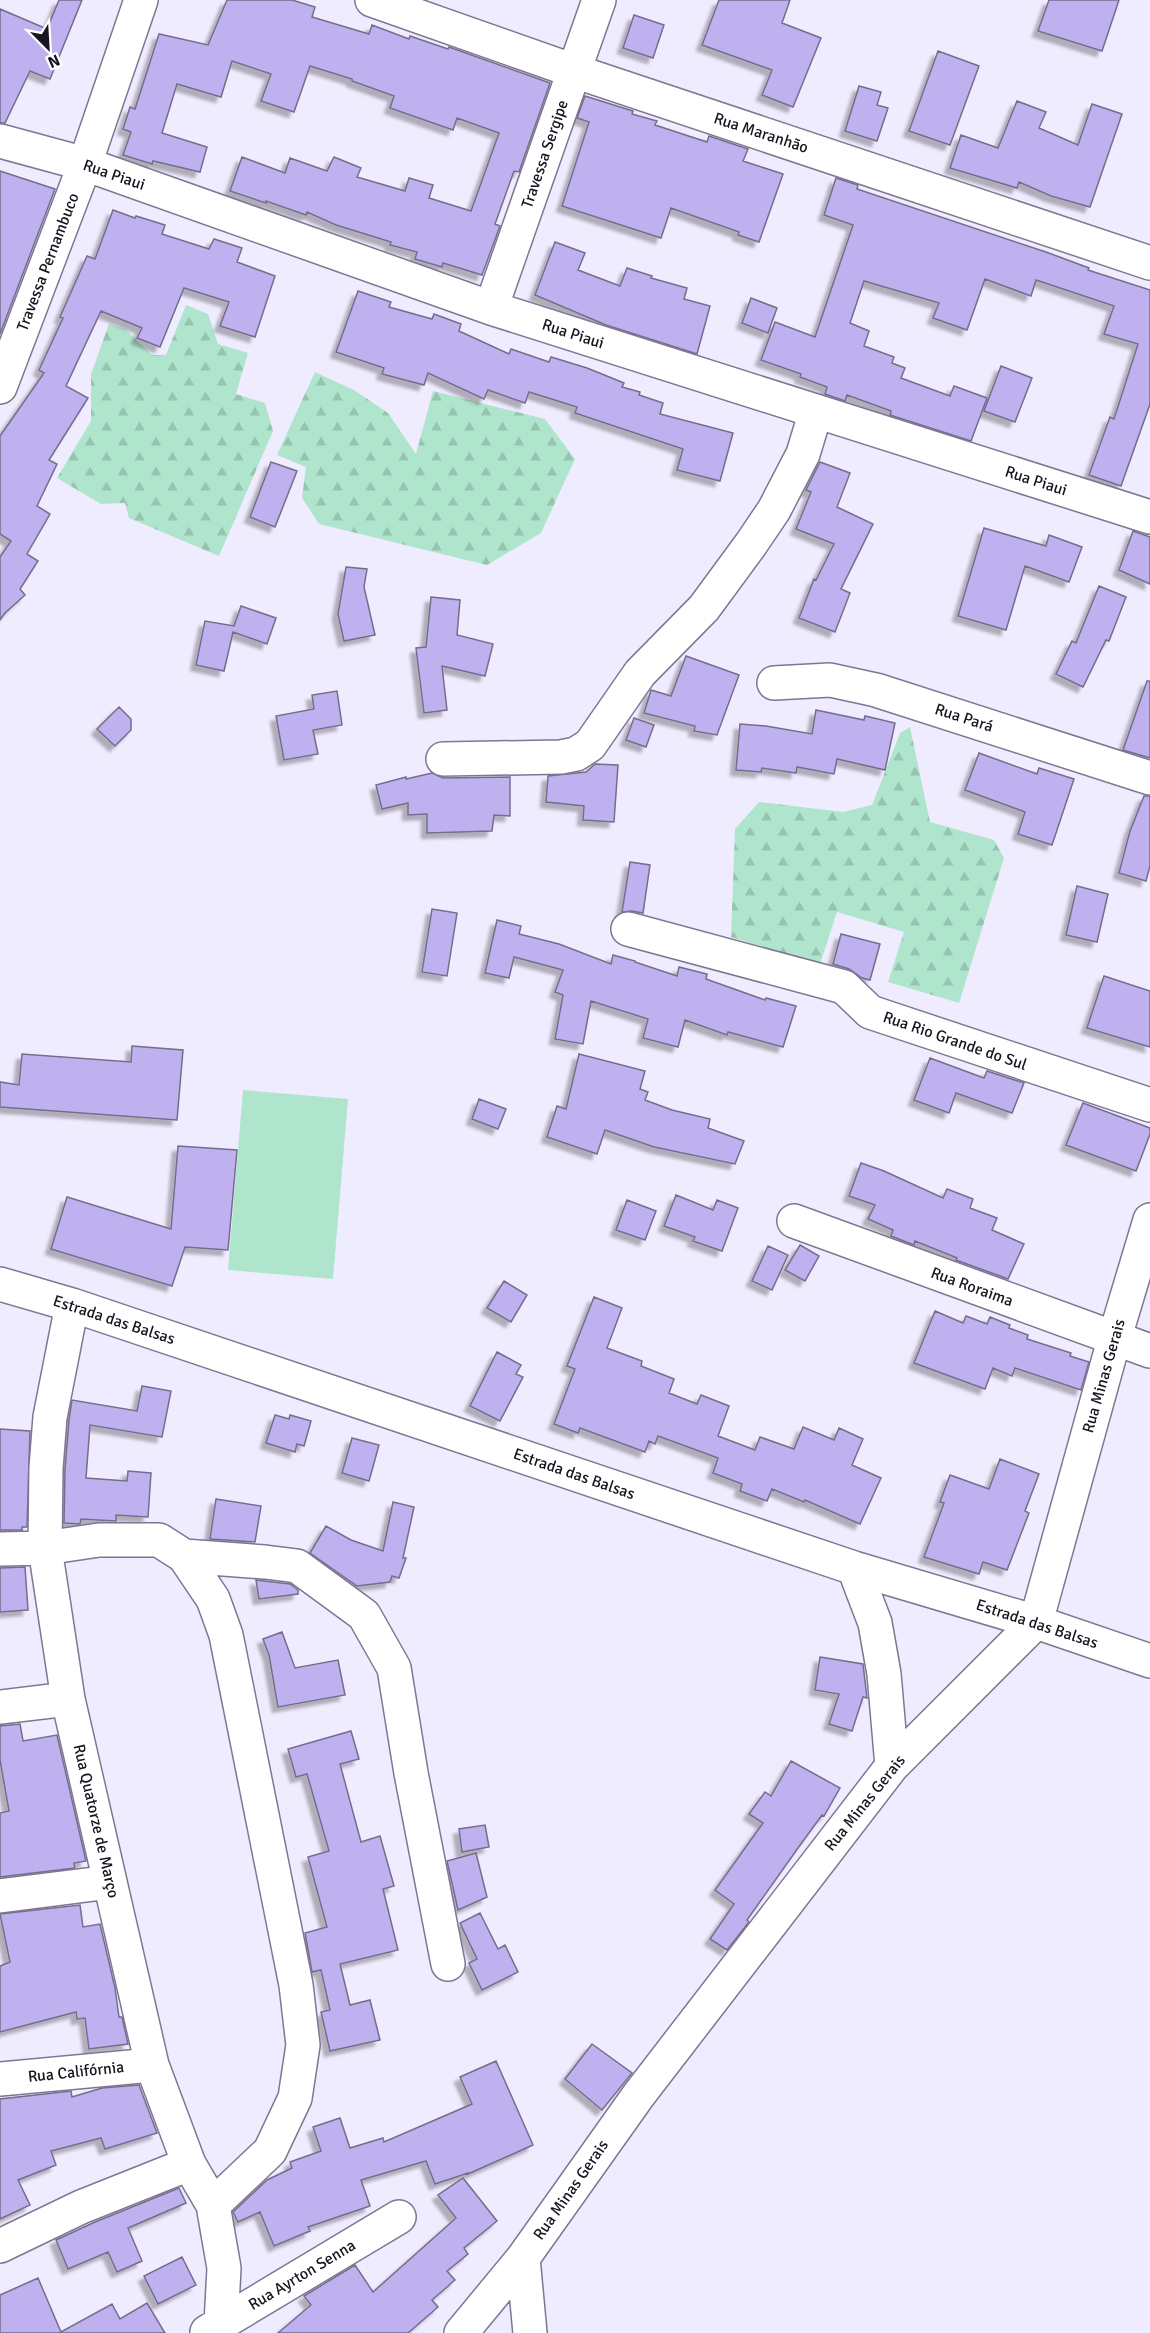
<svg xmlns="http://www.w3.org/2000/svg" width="1150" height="2333" viewBox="0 0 1150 2333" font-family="Signika,sans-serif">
<defs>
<pattern id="forest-firs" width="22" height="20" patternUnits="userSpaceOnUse" patternTransform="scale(1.5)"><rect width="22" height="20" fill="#b0e5cd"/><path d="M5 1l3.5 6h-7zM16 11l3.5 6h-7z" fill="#97c4b0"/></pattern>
<filter id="shadow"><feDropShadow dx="-5.5" dy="5.5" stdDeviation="1.5" flood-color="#0004"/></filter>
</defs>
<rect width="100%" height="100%" fill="#f0ecff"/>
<path fill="url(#forest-firs)" d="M186 305 208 314 218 344 248 353 236 394 265 403 273 431 219 556 129 518 125 503 101 504 57 478 91 421V374L109 324 125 329 152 355H166Z
M315 372 354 390 388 413 416 454 433 391 545 419 575 459 541 533 487 565 319 524 302 498 306 467 277 455Z
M910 727 930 822 994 840 1004 858 959 1003 888 982 904 932 837 912 820 964 731 937 735 829 759 802 843 812 872 805 900 733Z"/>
<path fill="#b0e5cd" d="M243 1090 348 1099 333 1279 228 1270Z"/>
<path fill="#bfb0f0" stroke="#746e8a" stroke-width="1.5" filter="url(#shadow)" d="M59 0H82L50 79 30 71 5 123H0V9L47 29Z
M227 0H292L315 7 312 17 369 34 372 25 409 39 410 36 448 49 449 47 550 83 519 172 514 171 495 224 500 226 482 275 443 263 442 267 415 259 417 252 390 245 391 242 336 225 307 212 306 215 266 201V203L230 191 242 157 285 173 290 158 327 171 334 157 361 168 357 177 405 191 409 178 433 185 429 198 471 211 499 133 457 118 453 130 390 108 394 96 352 81V79L310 66 294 112 261 101 271 74 232 61 221 97 177 84 162 133 207 147 200 172 153 161 152 164 123 155 131 132 123 129 130 107 135 109 159 34 208 45Z
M719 0H790L782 23 821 38 793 107 762 95 772 70 702 45Z
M1049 0H1119L1102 51 1038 31Z
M634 15 664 25 653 58 623 48Z
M938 51 979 66 950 145 909 131Z
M859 86 881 92 877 105 888 108 877 141 845 131Z
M585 96 633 111 632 114 657 121 655 125 707 142 709 136 748 149 743 161 783 174 759 242 738 235 739 232 671 208 661 238 562 206 589 122 577 118Z
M1017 101 1046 112 1039 128 1078 145 1092 104 1122 114 1090 207 1051 196 1019 182 1017 188 950 168 961 135 998 148Z
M0 171 55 189 0 334Z
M836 178 858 185 857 189 1046 252 1089 268 1088 270 1150 290V404L1121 486 1089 475 1110 417 1114 419 1138 344 1104 334 1114 306 1036 280 1031 296 985 279 967 330 933 318 939 303 864 281 850 323 869 331 864 346 894 357 892 363 905 368 901 378 950 396 954 386 987 398 971 441 890 415 891 411 847 395 845 401 825 394 827 387 800 377 801 374 761 360 775 322 815 337 853 225 824 215Z
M113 210 135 218 136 216 165 225 162 234 209 249 214 239 242 248 237 262 275 276 255 337 220 326 229 302 184 288 160 347 137 338 142 328 101 311 66 386 88 398 49 460 57 464 37 506 50 514 27 554 38 561 20 589 25 595 5 613 0 620V557L11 541 0 534V436L44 373 39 370 63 318 60 317 87 256 95 259Z
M555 242 585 253 578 270 620 286 627 268 652 276 651 278 687 288 684 299 710 306 697 354 606 325 535 295Z
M358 291 391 302 389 307 432 319 434 314 461 324 459 331 509 354 511 349 549 362 551 357 587 368 624 383 622 387 640 392 639 395 663 403 660 414 733 433 720 481 677 470 683 449 575 413 577 407 529 392 525 403 488 390 484 399 428 373 424 385 382 374 384 368 336 352Z
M751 298 777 308 768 333 742 323Z
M1001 366 1032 378 1015 422 984 411Z
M271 462 297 471 275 527 250 517Z
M820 462 850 473 837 507 873 524 841 589 850 593 835 632 799 618 814 579 816 580 834 544 796 529 811 492 806 490Z
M984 528 1046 546 1049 535 1082 547 1069 582 1025 566 1006 630 958 616Z
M1133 531 1150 537V584L1119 570Z
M346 567 367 569 364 587 375 635 344 641 338 614Z
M1099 586 1126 597 1109 641 1106 640 1083 687 1056 674 1072 641 1076 643Z
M431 597 460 600 457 635 493 644 485 676 442 666 447 710 424 713 416 648 426 647Z
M241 606 276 618 267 644 233 632 224 671 196 665 205 621 234 626Z
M686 656 739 675 717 735 694 731 695 726 644 713 651 690 671 696Z
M1147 681H1150V758L1123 750Z
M337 691 342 725 313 730 318 754 284 760 276 716 314 709 312 695Z
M119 707 131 719V730L115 746 97 729Z
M816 710 864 720 865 716 895 723 885 770 837 759 834 774 797 767 796 773 762 768 761 772 736 770 740 724 766 726 812 734Z
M634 718 654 725 646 747 626 740Z
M979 753 1037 774 1039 768 1074 779 1052 845 1018 834 1025 812 965 790Z
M595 764 618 765 614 822 583 820 584 806 546 802 548 776 586 772Z
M432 773 443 778 510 777V816L494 815 492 831 427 833V814L408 815V803L382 809 376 785 406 777V779Z
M1144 796H1150V866L1146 881 1119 873 1130 831Z
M630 862 650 865 643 913 632 911 622 912Z
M1077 886 1108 894 1097 942 1066 935Z
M432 909 457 913 447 976 422 972Z
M497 920 521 926 519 934 559 944 611 964 613 955 635 961V962L677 976 679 967 707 974 706 979 765 1000 766 998 796 1006 783 1047 728 1032 727 1035 685 1020 678 1047 643 1038 648 1019 591 1001 583 1044 555 1039 563 995 555 992 563 970 514 957 509 978 485 973Z
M841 934 880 944 870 980 862 978 849 969 833 964Z
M1104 976 1150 991V1047L1087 1028Z
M132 1046 183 1050 177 1120 0 1107V1082L19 1085 22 1054 131 1062Z
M579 1054 645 1071 640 1089 648 1092 645 1100 672 1110 710 1119 708 1128 744 1141 735 1164 654 1147 605 1130 597 1154 547 1137 557 1106 566 1109Z
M930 1058 984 1078 987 1071 1024 1083 1012 1113 956 1093 949 1113 914 1100Z
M479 1099 506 1109 498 1129 472 1119Z
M1083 1103 1150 1128V1134L1136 1171 1066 1145Z
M178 1146 237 1150 228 1250 185 1247 172 1286 51 1249 67 1197 171 1229Z
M861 1163 884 1171 943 1198 947 1189 973 1199 970 1208 997 1218 992 1230 1024 1244 1008 1279 956 1260 957 1258 915 1241 914 1245 891 1236 893 1230 868 1219 875 1205 849 1196Z
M676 1195 713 1210 717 1200 738 1208 722 1251 693 1241 695 1237 664 1226Z
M627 1200 656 1211 645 1240 616 1230Z
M800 1245 819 1256 805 1281 785 1270Z
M768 1246 788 1255 772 1290 752 1281Z
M504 1281 527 1295 511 1322 487 1308Z
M594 1297 622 1308 607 1348 642 1361 641 1366 674 1379 669 1393 697 1404 701 1395 729 1406 718 1436 755 1450 760 1437 794 1449 803 1427 834 1440 839 1428 863 1439 852 1465 881 1478 860 1524 805 1500 804 1502 772 1489 767 1501 740 1491 742 1484 713 1473 718 1458 658 1436 655 1444 649 1441 645 1452 580 1428 578 1433 554 1424 575 1369 567 1366Z
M935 1311 963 1323 966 1316 987 1324 990 1317 1010 1325 1009 1328 1028 1335 1027 1339 1071 1353 1070 1356 1089 1362 1081 1390 1015 1368 1012 1376 993 1368 985 1389 914 1363Z
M497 1352 521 1365 516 1374 523 1377 500 1421 470 1406Z
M142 1386 171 1391 162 1437 90 1425 86 1478 127 1481 128 1471 151 1473 148 1517 116 1515V1521L81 1519 80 1524 64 1523 65 1469 69 1420 72 1400 137 1411Z
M275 1415 289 1419 290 1415 311 1421 304 1446 297 1444 295 1452 266 1443Z
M0 1429 30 1431 27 1527H22V1530H0Z
M352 1438 379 1445 369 1481 342 1473Z
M1000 1459 1039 1474 1025 1511 1029 1513 1007 1570 983 1562 979 1574 924 1557 944 1503 940 1502 950 1475 989 1489Z
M216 1499 261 1506 255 1542 210 1539Z
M393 1502 414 1507 403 1558H406L399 1578 392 1576 390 1582 357 1586 310 1553 326 1526 351 1540 383 1551Z
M25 1567 28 1610 0 1612V1568Z
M256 1580 290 1584 298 1590V1594L259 1599Z
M282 1632 295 1668 338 1660 345 1695 278 1707 269 1655 263 1639Z
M820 1657 863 1664 867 1698 863 1697 852 1731 829 1724 839 1694 815 1690Z
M20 1724 23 1741 57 1735 86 1861 74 1863 75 1868 0 1877V1813L9 1811 0 1760V1726Z
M351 1731 359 1759 340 1764 361 1842 380 1836 394 1886 383 1889 398 1950 340 1964 350 2005 370 2000 380 2040 330 2051 321 2012 330 2010 321 1970 312 1972 305 1933 327 1927 308 1857 329 1851 307 1774 296 1777 288 1749Z
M791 1761 840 1788 824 1816 822 1815 798 1848 747 1920 749 1922 727 1950 710 1939 734 1904 715 1890 763 1823 749 1814 765 1792 771 1796Z
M485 1825 489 1847 462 1852 459 1829Z
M476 1853 487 1897 458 1910 447 1861Z
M80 1905 83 1927 100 1924 115 1988 119 2017H122L128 2044 89 2049 85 2018 77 2019 76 2012 0 2032V1966L10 1962 0 1914Z
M480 1913 498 1949 505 1945 518 1972 482 1990 469 1963 477 1959 460 1923Z
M592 2044 632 2073 602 2110 565 2079Z
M496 2061 533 2145 468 2174V2173L435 2184 426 2161 361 2180 370 2206 308 2227 310 2231 274 2246 260 2212 238 2222 233 2212 267 2180 292 2168 290 2162 321 2151 313 2127 340 2118 350 2148 383 2138 384 2142 472 2104 460 2077Z
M139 2085 157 2133 105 2149 101 2138 51 2151 56 2165 18 2180 30 2205 0 2219V2099L71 2091 72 2097 102 2088Z
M463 2178 497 2221 464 2248 468 2254 447 2271 455 2280 432 2300 438 2307 408 2333H278L311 2305 304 2296 355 2265 373 2292 456 2218 438 2195Z
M179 2188 186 2203 128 2228 142 2261 117 2272 108 2252 68 2269 56 2240 95 2222Z
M182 2257 196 2285 158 2304 144 2276Z
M38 2278 61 2332 112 2304 120 2319 147 2303 165 2333H0V2295Z"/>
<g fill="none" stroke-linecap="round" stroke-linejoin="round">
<g stroke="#7d7792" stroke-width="36">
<path id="minor" d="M372 0 574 71 1150 263
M0 141 85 164 491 308 1150 517
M491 308 599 0
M0 387 85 164 141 0
M774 683 830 680 876 690 1150 778
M443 759 561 757 576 754 590 745 640 673 704 608 751 544 774 510 803 454 816 411
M628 929 844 987 870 1012 1150 1105
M794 1221 1150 1351
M0 1284 72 1305 854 1568 1036 1622 1150 1661
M72 1305 50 1417 46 1468 45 1548 68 1699 152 2065 189 2164 213 2205 224 2268 221 2324
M0 1549 45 1548 99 1540H159L184 1556 213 1599 226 1635 296 1985 303 2045 295 2098 270 2151 213 2205
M184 1556 265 1562 297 1566 364 1615 394 1668 411 1773 448 1964
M854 1568 875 1623 884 1674 892 1766
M0 1707 68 1699
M0 1896 110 1882
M0 2079 152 2065
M0 2246 81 2207 189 2164
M523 2258 530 2333
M207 2332 399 2217
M461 2333 523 2258 638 2096 892 1766 1036 1622 1114 1340 1150 1220"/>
</g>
<use href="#minor" stroke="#fff" stroke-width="33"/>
</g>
<g text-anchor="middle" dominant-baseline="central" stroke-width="6" stroke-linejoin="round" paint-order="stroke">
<g font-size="16" fill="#17141f" stroke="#fff">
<text transform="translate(761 133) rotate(18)">Rua Maranhão</text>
<text transform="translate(545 154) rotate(-71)">Travessa Sergipe</text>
<text transform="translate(114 175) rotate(19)">Rua Piaui</text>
<text transform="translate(48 262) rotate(-69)">Travessa Pernambuco</text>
<text transform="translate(573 334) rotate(18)">Rua Piaui</text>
<text transform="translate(1036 481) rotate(18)">Rua Piaui</text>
<text transform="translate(964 718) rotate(18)">Rua Pará</text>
<text transform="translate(955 1041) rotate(19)">Rua Rio Grande do Sul</text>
<text transform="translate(972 1287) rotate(20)">Rua Roraima</text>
<text transform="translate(114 1320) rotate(18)">Estrada das Balsas</text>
<text transform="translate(1104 1376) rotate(-74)">Rua Minas Gerais</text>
<text transform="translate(574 1474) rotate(19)">Estrada das Balsas</text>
<text transform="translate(1037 1624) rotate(18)">Estrada das Balsas</text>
<text transform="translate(865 1803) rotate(-51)">Rua Minas Gerais</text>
<text transform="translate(96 1821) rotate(77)">Rua Quatorze de Março</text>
<text transform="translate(76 2072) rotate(-6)">Rua Califórnia</text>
<text transform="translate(571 2190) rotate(-55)">Rua Minas Gerais</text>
<text transform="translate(302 2275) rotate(-31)">Rua Ayrton Senna</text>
</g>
</g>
<g transform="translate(48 48) rotate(156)" stroke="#ffffff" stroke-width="4.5" paint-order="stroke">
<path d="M0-4.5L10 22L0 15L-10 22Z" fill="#17141f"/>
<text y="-9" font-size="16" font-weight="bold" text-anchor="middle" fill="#17141f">N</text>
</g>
</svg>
